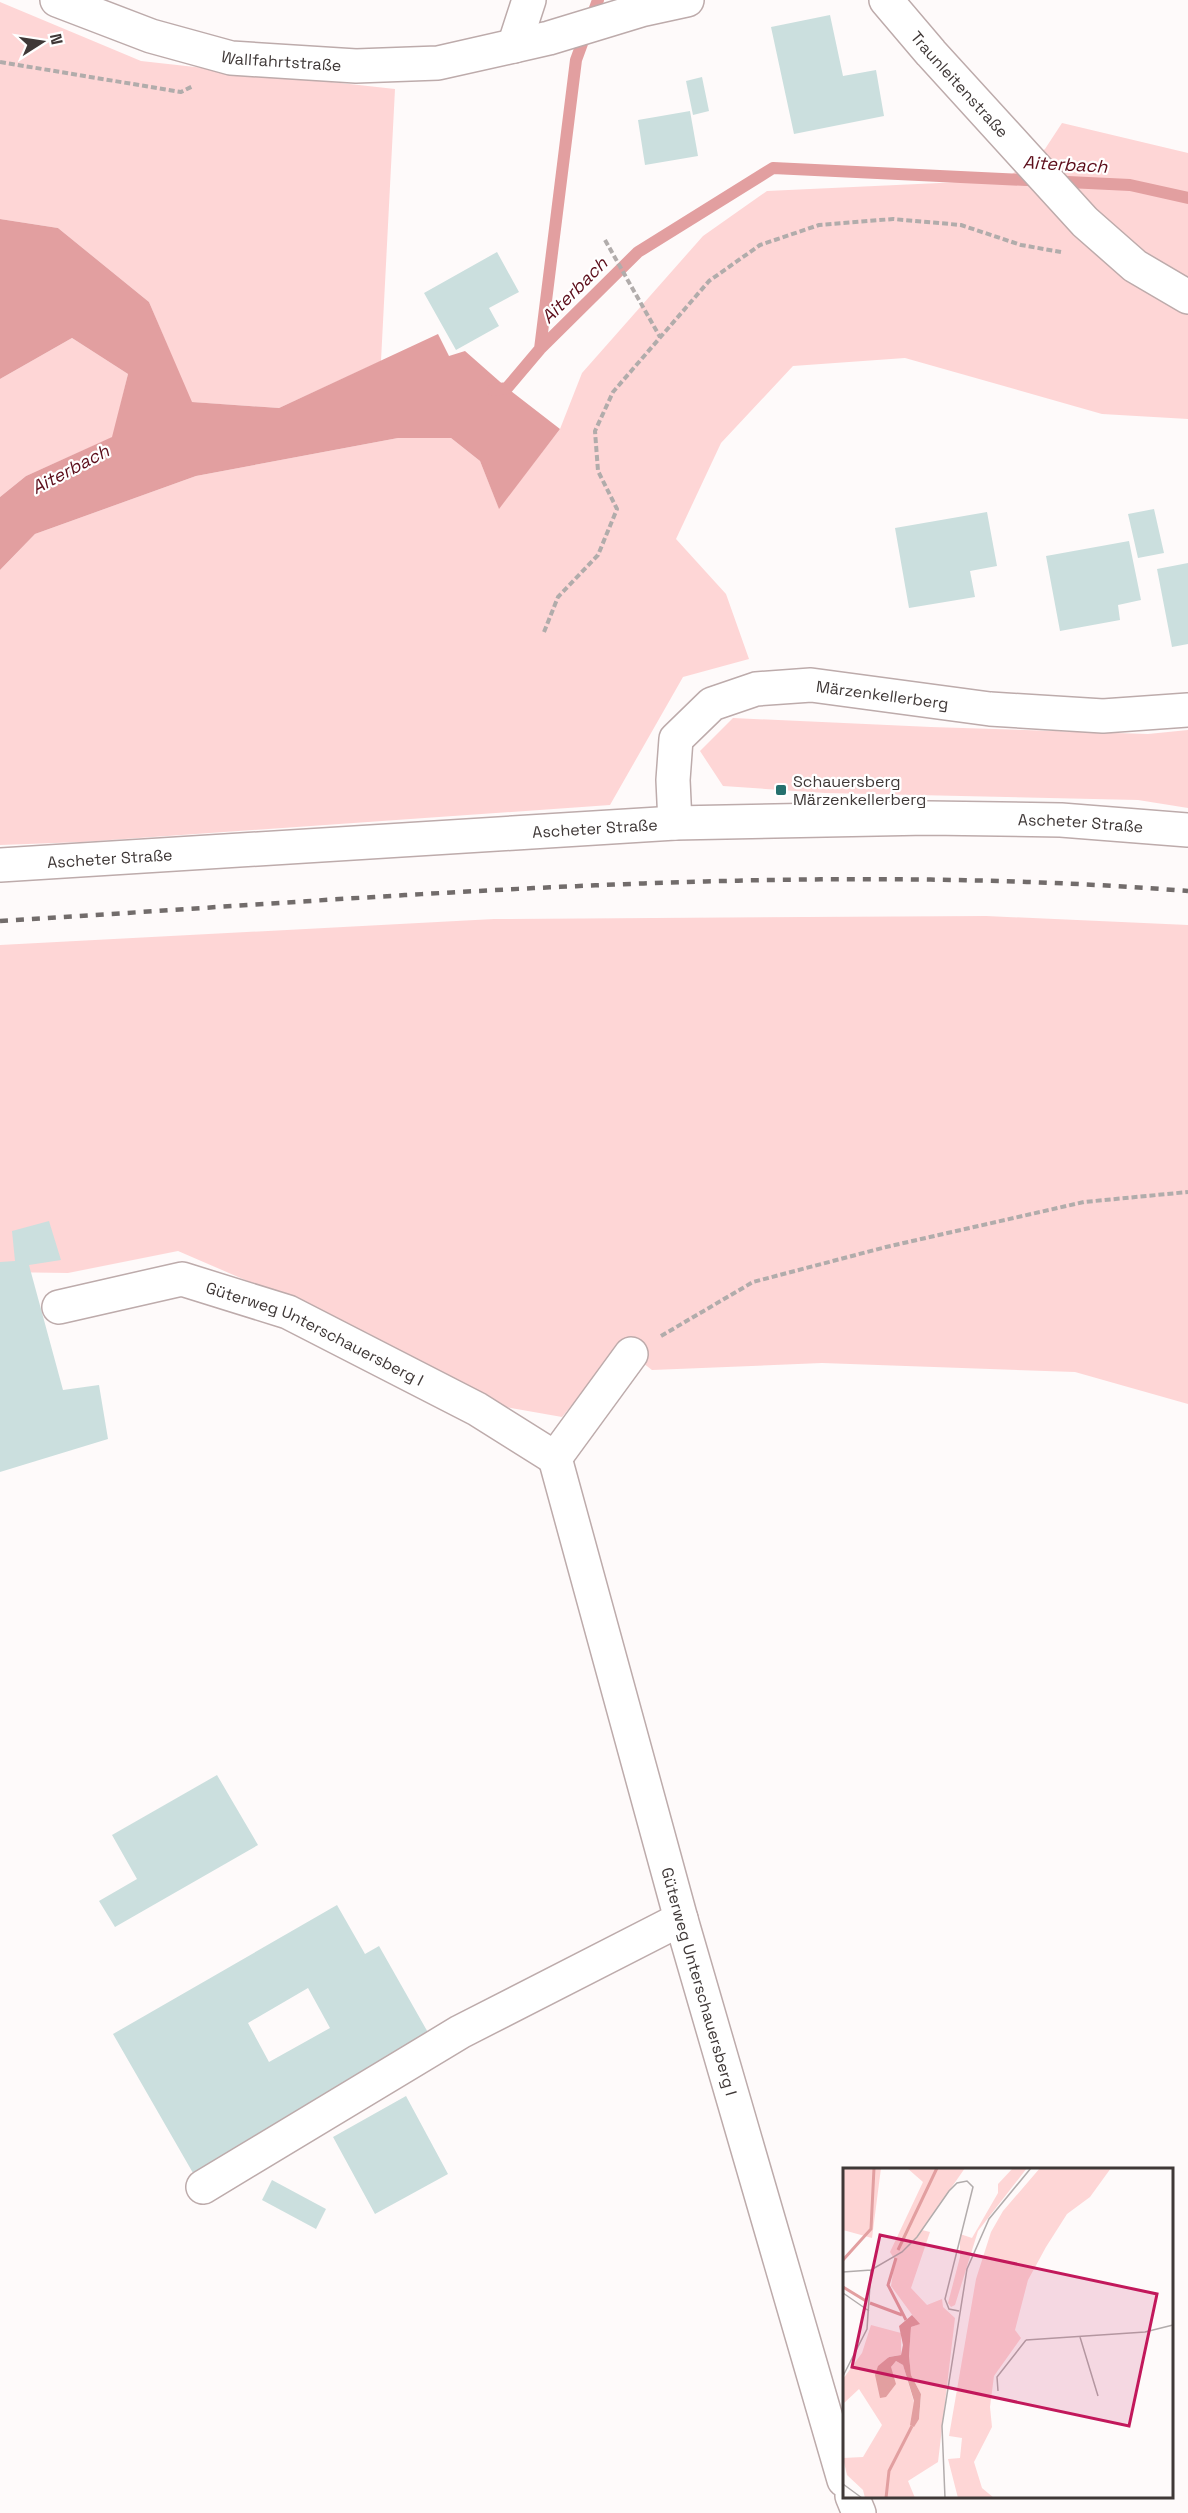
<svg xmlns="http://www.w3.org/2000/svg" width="1188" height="2513" viewBox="0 0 1188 2513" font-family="'Space Grotesk',sans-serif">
<rect width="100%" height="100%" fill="#fefafa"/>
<path fill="#fed6d6" d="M0 2 141 61 395 89 381 361 279 408 191 402 149 302 58 228 0 219Z
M1062 123 1188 153V419L1102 414 905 358 793 366 721 443 676 539 726 594 749 659 683 677 610 805 82 842 0 845V570L35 534 196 476 398 438H451L480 461 499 508 560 429 582 373 703 236 767 191 1004 180 1045 149Z
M72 338 128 374 113 437 26 476 0 497V379Z
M733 718 931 727 1148 734 1188 730V808L1138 800 825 793 723 786 700 751Z
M986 916 1188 925V1404L1075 1372 822 1363 652 1370 621 1346 562 1417 483 1403 368 1333 178 1251 68 1273 0 1272V945L494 919Z"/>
<path fill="#e29fa0" d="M0 219 58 228 149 302 192 402 279 408 438 334 449 356 465 351 507 388 560 429 499 509 480 461 451 438H398L196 476 35 534 0 570V497L26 476 112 437 128 374 72 338 0 379Z"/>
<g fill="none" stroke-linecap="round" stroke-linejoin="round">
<path stroke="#e29fa0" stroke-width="12" d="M540 349 576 60 598 0
M493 390 507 388 540 349 638 252 773 168 1130 185 1188 198"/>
</g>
<path fill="#cbdfde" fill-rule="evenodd" d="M830 15 843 76 876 70 884 116 794 134 771 27Z
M702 77 709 111 693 115 686 81Z
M690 111 698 156 645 165 638 120Z
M497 252 519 292 489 308 499 326 456 350 424 293Z
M1154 509 1164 553 1138 558 1128 514Z
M987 512 997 566 970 571 975 597 909 608 895 528Z
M1129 541 1141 600 1118 605 1120 620 1060 631 1046 556Z
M1188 563V644L1172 647 1157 569Z
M49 1221 61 1260 29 1265 63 1390 99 1385 108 1439 0 1472V1262L15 1261 12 1231Z
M217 1775 258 1845 115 1927 99 1901 137 1879 112 1835Z
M337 1905 365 1954 379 1946 430 2036 193 2173 113 2034ZM308 1988 330 2028 269 2062 248 2023Z
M406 2096 448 2174 375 2214 333 2137Z
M272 2180 326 2209 316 2229 262 2200Z"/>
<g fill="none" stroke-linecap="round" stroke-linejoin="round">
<g stroke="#bdabab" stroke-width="36">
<g id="minor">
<path id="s1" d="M57 0 151 36 231 58 356 66 438 63 549 38 641 10 687 0"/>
<path id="s2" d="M886 0 931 53 1085 222 1135 266 1188 297"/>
<path d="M514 46 529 0"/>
<path id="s3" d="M675 823 673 780 676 739 712 704 756 689 811 685 990 709 1103 716 1188 710"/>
<path id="s4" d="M59 1307 182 1279 288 1312 477 1409 555 1458"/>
<path id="s5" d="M555 1458 681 1919 844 2480"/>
<path d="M555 1458 631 1354"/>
<path d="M203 2187 460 2032 681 1919"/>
<path d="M852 2496 859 2513"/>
</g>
</g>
<g stroke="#bdabab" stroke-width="36">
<g id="major">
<path id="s6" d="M0 865 675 823 928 818 1061 820 1188 830"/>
</g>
</g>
<path stroke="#b1acab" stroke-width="4" stroke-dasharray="6 3" stroke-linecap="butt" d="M0 62 181 92 193 86
M605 240 660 337
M544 632 558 597 598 555 617 509 598 471 595 431 613 392 709 281 760 245 819 225 893 219 961 225 1021 245 1061 252
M661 1336 753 1282 886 1247 1084 1202 1188 1192"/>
<use href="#minor" stroke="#fff" stroke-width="33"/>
<use href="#major" stroke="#fff" stroke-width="33"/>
<path stroke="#726c6b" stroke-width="4.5" stroke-dasharray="8 8" stroke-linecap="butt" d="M0 921C395 897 792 860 1188 891"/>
</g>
<rect fill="#26706e" stroke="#fff" stroke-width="2" x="775" y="784" width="12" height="12" rx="3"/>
<g text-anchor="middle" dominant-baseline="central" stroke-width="4.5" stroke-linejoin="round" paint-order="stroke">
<g font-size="16" fill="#3f3837" stroke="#fff">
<text stroke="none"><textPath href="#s1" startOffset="234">Wallfahrtstraße</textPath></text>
<text stroke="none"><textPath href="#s2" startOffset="112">Traunleitenstraße</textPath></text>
<text stroke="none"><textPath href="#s3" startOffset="308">Märzenkellerberg</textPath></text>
<text stroke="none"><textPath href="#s6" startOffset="1082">Ascheter Straße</textPath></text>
<text stroke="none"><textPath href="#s6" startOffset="596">Ascheter Straße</textPath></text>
<text stroke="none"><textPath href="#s6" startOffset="110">Ascheter Straße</textPath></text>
<text stroke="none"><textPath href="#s4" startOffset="270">Güterweg Unterschauersberg I</textPath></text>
<text stroke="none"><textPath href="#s5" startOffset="543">Güterweg Unterschauersberg I</textPath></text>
</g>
<g font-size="16" fill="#3f3837" stroke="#fff" text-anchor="start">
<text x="793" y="781">Schauersberg<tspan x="793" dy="18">Märzenkellerberg</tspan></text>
</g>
<g font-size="18" font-style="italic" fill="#5c0d1a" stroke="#fff">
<text transform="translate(1065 164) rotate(3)">Aiterbach</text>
<text transform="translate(574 290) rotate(-45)">Aiterbach</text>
<text transform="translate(70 469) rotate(-28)">Aiterbach</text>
</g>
</g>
<g transform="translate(843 2168)">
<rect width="330" height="330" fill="#fefafa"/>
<path d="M0 0H38L29 70 0 62ZM64 0H122L79 62 87 64 68 120 84 137 99 131 100 139 112 150 95 294 65 313 72 330H22L20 322 4 307 0 290 20 289 39 257 16 221 0 236V211L19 185 28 157 58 165V187L45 189 48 199 53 193 60 197 76 251 78 226 68 207 66 188 68 159 76 156 48 118 52 92 47 84 80 14ZM170 0H184L135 63 112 137 108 139 105 135 117 89V66L129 70 155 25V16ZM197 0H268L247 29 224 46 203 79 185 112 172 162 178 170 151 208 147 239 149 259 131 294 139 320 151 330H115L105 291 117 290 119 270 106 268 133 111 148 64 160 43Z" fill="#fed6d6"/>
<path d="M69 147 77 156 68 159 66 188 68 207 78 226 76 251 71 259 67 257 71 233 60 197 53 193 48 199 53 216 43 229 37 230 32 207 35 198 46 189 58 187 60 177 56 158Z" fill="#e29fa0"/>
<path fill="none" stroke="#e29fa0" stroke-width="3" d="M55 82 94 0M53 90 45 117 63 152M0 92 28 61 31 0M0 119 23 133M27 135 59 147M43 330 46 303 69 258"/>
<path fill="none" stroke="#b2acac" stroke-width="1.5" d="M0 104 28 102 59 84 74 69 106 23 114 15 124 13 130 19 102 131 106 141 116 143M0 125 26 143M237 169 255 228M183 172 302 164 330 157M0 208 24 161 28 102M155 223 154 209 183 172M0 316 19 330M102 330 99 258 124 101 146 51 188 0"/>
<path fill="#c2185b" fill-opacity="0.15" stroke="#c2185b" stroke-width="3" d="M37 67 314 126 286 258 9 199Z"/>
<rect width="330" height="330" fill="none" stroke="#3f3837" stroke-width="3"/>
</g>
<g transform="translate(42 42) rotate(78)" stroke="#ffffff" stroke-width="4.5" paint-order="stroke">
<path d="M0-4.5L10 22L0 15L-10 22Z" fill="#3f3837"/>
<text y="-9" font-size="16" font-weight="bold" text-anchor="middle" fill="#3f3837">N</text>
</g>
</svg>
